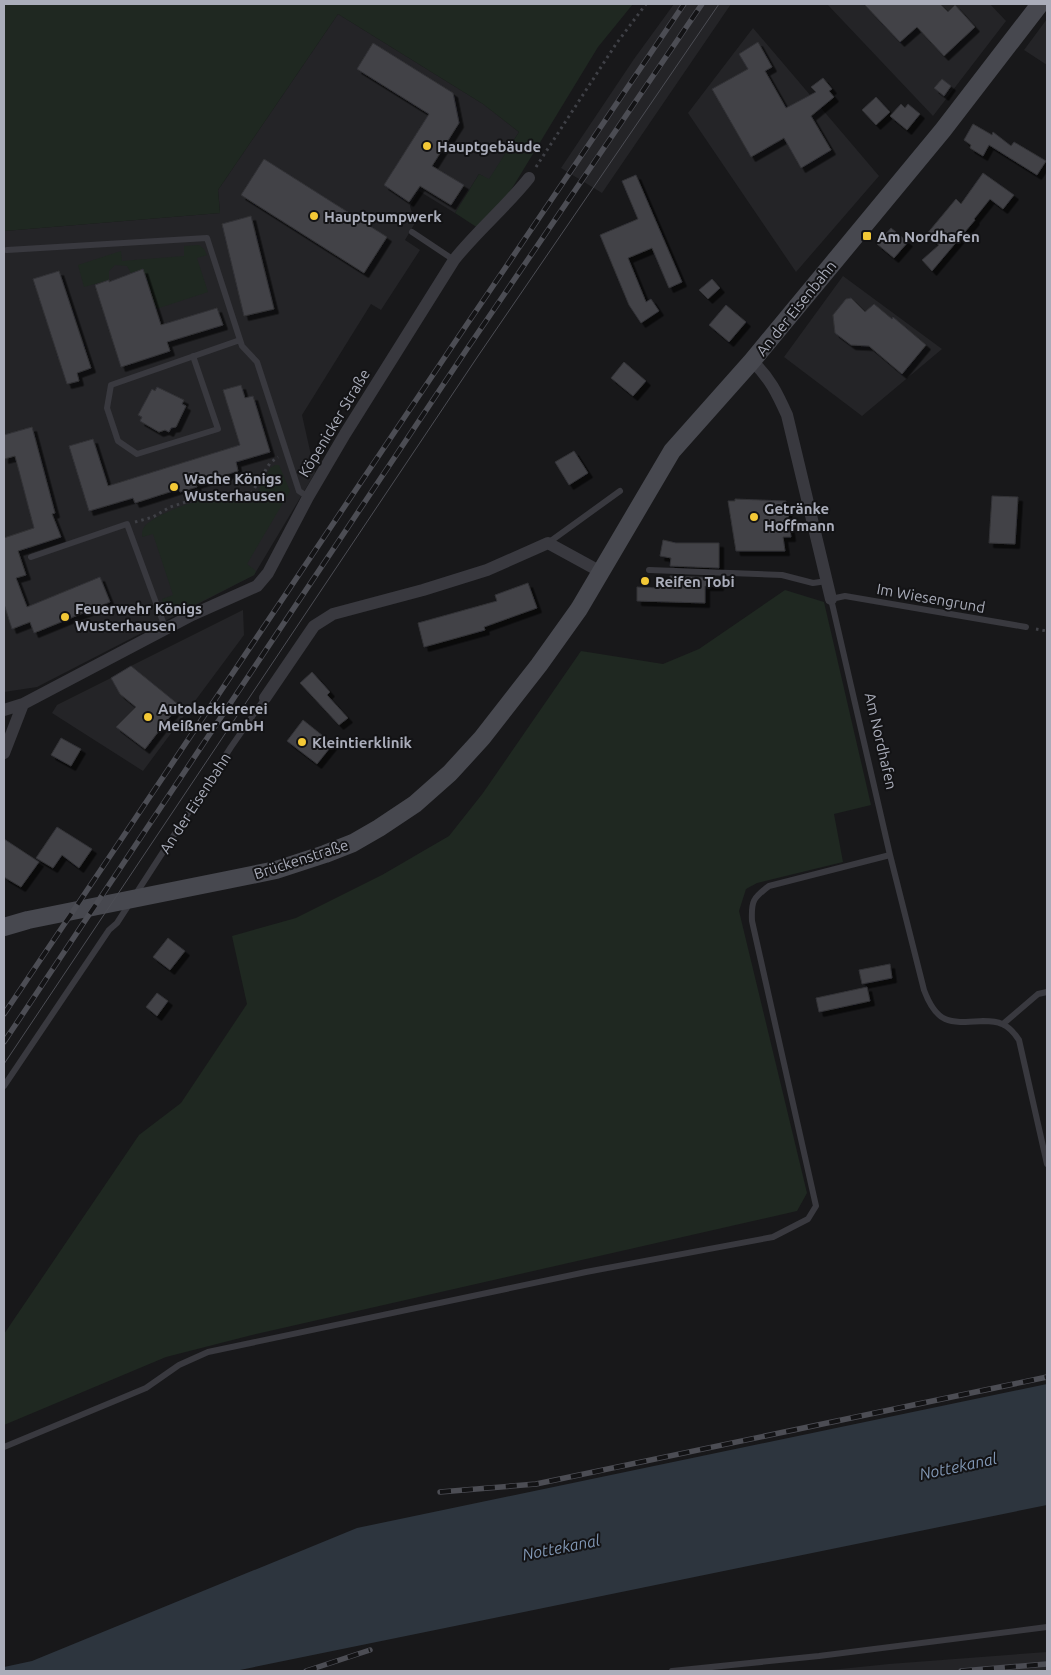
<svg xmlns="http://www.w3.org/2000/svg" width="1051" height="1675" viewBox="0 0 1051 1675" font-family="Ubuntu,sans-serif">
<defs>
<filter id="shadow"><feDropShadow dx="4.5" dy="4.5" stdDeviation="0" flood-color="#0009"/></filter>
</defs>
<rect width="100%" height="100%" fill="#18181a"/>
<path fill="#242427" d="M674 4H731L602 193 561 168 634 59Z
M827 4H990L1006 21 933 116Z
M338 14 483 104 519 132 489 180 479 174 455 213 419 191 410 206 415 223 405 240 420 250 381 310 371 304 302 415 315 473 254 575 37 687 4 692V231L220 213 218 190Z
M1047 19V65L1024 50Z
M753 28 879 176 796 272 688 113Z
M843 276 942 349 862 416 784 357Z
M243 610 244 635 143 771 52 713 57 705 111 678 131 666Z
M1047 1652V1671H821L889 1664Z"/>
<path fill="#1f2821" d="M4 4H633L598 47 511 190 478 228 455 213 479 174 489 179 519 132 483 104 338 14 218 190 220 213 4 231Z
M199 245 204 249 207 255 197 258 208 292 156 309 143 269 131 273 127 266 115 265 109 271V280L84 287 78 265 121 251 122 261 184 256V246Z
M275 465H279L290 491 247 564 256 571 254 575 172 616 166 610 162 599 173 595 153 534 142 537C142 534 142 531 143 529 149 515 202 498 217 497 229 497 241 500 252 503L270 468Z
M785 590 824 602 871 805 834 814 843 862 757 883 746 889 739 911 807 1193 797 1211 252 1335 166 1357 4 1425V1334L139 1135 181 1103 247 1004 232 936 296 918 382 875 449 836 483 793 581 651 663 664 699 649Z"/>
<path fill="#2d353e" d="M1047 1384V1505L235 1671H4V1667L32 1661 357 1528Z"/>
<path fill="#424247" stroke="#323236" filter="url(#shadow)" d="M864 4H940L948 12 955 5 975 27 944 56 917 27 900 42Z
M758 42 772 67 765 71 786 108 816 92 811 87 823 78 832 89 829 91 834 97 811 116 831 150 801 168 784 138 751 157 712 89 748 69 739 54Z
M373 43 453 93 459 123 432 166 464 185 451 205 420 186 409 202 384 185 429 114 357 69Z
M942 79 951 86 944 96 934 88Z
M876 97 890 112 876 125 862 110Z
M901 104 905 108 908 104 920 114 907 130 890 116Z
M973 124 992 135 993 132 1011 146 1014 142 1046 161 1037 175 989 145 983 156 970 148 971 145 964 140Z
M264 159 387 237 364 273 241 195Z
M983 173 1014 195 1003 209 990 199 974 219 975 220 932 271 922 260 939 245 926 235 956 199 961 204Z
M636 175 682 282 669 288 652 248 628 258 646 302 651 299 659 311 641 323 629 305 600 235 638 219 622 181Z
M251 216 274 309 244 316 222 224Z
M891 228 908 242 894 258 877 244Z
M143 269 161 325 217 308 223 325 167 342 170 351 121 367 95 285 109 280V282Z
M59 271 91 368 77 373 79 381 67 384 33 279Z
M712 279 720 288 708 299 699 290Z
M851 298 865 312 874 304 892 319 893 317 926 345 902 374 869 346 851 345 835 333 833 315 846 299Z
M726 305 746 322 729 342 709 325Z
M624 362 646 381 633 396 611 378Z
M241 385 245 398 253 396 270 452 236 462 238 471 196 484 197 487 180 492 179 489 135 503 133 498 89 511 69 446 93 439 108 486 240 445 223 390Z
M157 387 184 400 182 404 186 406 176 427 171 428 169 432 165 430 159 432 140 421 142 417 138 415 152 389 155 391Z
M32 427 55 513 52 514 61 537 18 551 26 575 16 578 27 607 100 577 110 602 34 633 30 622 12 629 4 604V538L34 528 15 456 4 459V435Z
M574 451 588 473 569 485 555 462Z
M992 496 1018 497 1015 544 989 543Z
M735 499 786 501 791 537H783L785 551H736L728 501H735Z
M663 540 676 543H719V568L670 566 671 558 660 556Z
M670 576 719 578V586H705V603L637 601V587L659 588V581L670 582Z
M528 583 537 608 484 627 485 630 424 647 418 623 497 601 495 595Z
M131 666 179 705 145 749 116 727 136 707 120 694 111 678Z
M312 672 330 692 327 695 348 718 339 725 300 683Z
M303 720 333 744 317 764 287 741Z
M61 738 81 749 71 766 51 755Z
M57 827 92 849 79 868 62 855 53 868 36 858Z
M4 839 39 862 21 887 4 877Z
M168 938 185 951 170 970 153 957Z
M890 964 892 978 862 984 859 970Z
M867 987 870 1001 819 1012 816 998Z
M157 993 168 1001 157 1016 146 1007Z"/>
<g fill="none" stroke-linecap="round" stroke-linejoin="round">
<path stroke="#3f4046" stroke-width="3" stroke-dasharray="2.5 4" stroke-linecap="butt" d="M536 167 616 44 646 4
M135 522 153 517 170 507 205 496 218 494 249 497 270 463 278 457
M1036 629 1047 631"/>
<path stroke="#39393f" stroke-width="6" d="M412 232 454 260
M7 250 207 238 242 346 257 362 299 491 308 497
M193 356 218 429 137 454 118 441 107 408 111 385 240 340
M548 543 620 491
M31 557 127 524 166 630
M649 570 782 575 813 583 827 581
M1026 627 845 596 831 599 890 855 924 990C937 1025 950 1023 983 1021 989 1021 996 1021 1002 1024 1010 1027 1015 1034 1019 1040L1047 1164
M1003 1024 1038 994 1047 992
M4 1086 109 930 117 923 231 747 265 698
M4 1447 146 1388 179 1365 208 1352 586 1272 773 1237 808 1219 816 1206 752 921C751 901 753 898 769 886L890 855
M672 1671 819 1656 1047 1627"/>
<path stroke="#39393f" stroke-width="12" d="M752 361C770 378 777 393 787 415L831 599
M265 698 314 626 333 614 423 590 487 570 548 543 601 572
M4 710 23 704 192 615 257 586 268 573 308 497 345 434 454 260C477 231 506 207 529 178
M4 753 23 704"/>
<path stroke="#47484f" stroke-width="18" d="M4 927 28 920 227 880 276 870 325 854 353 843 379 828 415 804 450 773 482 738 539 665 579 609 672 451 752 361 943 130 1040 4"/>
<path stroke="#4c4d54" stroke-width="1" d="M4 1064 478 356 719 4"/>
<g stroke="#4c4d54" stroke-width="5.5">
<path id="rail" d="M4 1014 457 339 684 4
M4 1042 469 346 702 4
M440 1492 536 1484 1047 1377
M306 1671 370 1650
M961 1671 1047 1664"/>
</g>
<use href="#rail" stroke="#131315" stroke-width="4" stroke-dasharray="11" stroke-linecap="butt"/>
</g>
<g fill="#f3c836" stroke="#131315" stroke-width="2">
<circle cx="427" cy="146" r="5"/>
<circle cx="314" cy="216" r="5"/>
<rect x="862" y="231" width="10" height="10" rx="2.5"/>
<circle cx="174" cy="487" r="5"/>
<circle cx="754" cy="517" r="5"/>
<circle cx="645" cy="581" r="5"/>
<circle cx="65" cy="617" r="5"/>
<circle cx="148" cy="717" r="5"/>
<circle cx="302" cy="742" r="5"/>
</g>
<g text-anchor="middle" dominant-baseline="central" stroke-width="4" stroke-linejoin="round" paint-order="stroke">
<g font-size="15" font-weight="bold" fill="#aaadba" stroke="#131315" text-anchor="start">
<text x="437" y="146">Hauptgebäude</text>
<text x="324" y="216">Hauptpumpwerk</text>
<text x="877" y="236">Am Nordhafen</text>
<text x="184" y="478">Wache Königs<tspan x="184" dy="17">Wusterhausen</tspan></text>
<text x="764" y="508">Getränke<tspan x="764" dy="17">Hoffmann</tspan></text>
<text x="655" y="581">Reifen Tobi</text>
<text x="75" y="608">Feuerwehr Königs<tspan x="75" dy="17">Wusterhausen</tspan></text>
<text x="158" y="708">Autolackiererei<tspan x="158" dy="17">Meißner GmbH</tspan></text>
<text x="312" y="742">Kleintierklinik</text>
</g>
<g font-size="15" fill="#aaadba" stroke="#131315">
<text transform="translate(796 308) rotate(-51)">An der Eisenbahn</text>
<text transform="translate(334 423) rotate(-59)">Köpenicker Straße</text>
<text transform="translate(931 598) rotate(10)">Im Wiesengrund</text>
<text transform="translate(881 741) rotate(77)">Am Nordhafen</text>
<text transform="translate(195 803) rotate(-57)">An der Eisenbahn</text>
<text transform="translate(301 859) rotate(-18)">Brückenstraße</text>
</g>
<g font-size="16" font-style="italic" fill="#8197b4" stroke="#131315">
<text transform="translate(958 1466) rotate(-12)">Nottekanal</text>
<text transform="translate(561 1547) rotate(-11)">Nottekanal</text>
</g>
</g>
<rect width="1051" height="1675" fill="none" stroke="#aaadba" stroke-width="10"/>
</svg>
